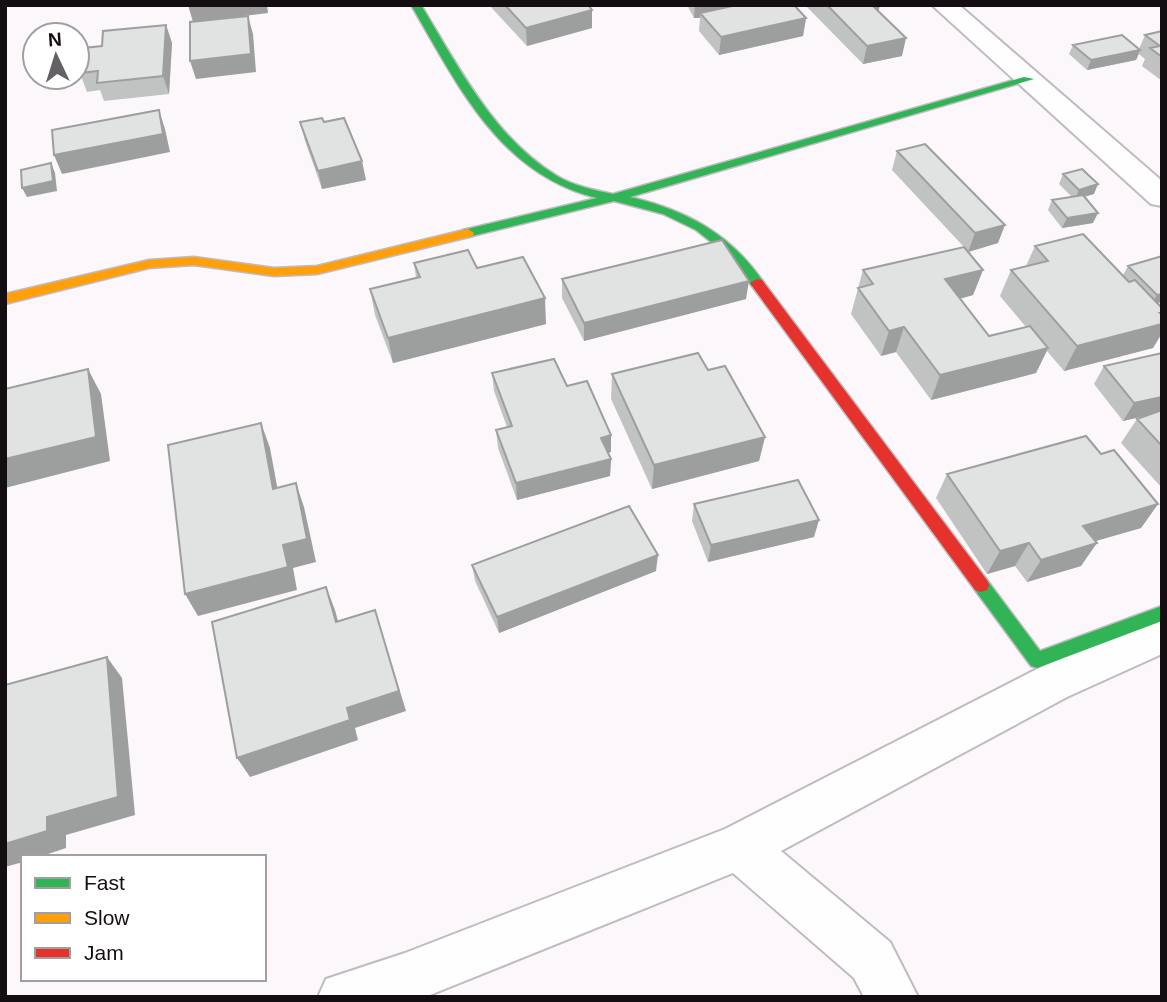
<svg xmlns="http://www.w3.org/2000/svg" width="1167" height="1002" viewBox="0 0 1167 1002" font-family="Arial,sans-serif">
<rect width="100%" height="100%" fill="#fbf7fb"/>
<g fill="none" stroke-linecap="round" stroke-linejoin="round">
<g stroke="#c0bbbf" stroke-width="4">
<path id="street" d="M932 5H959L1162 181V206L1151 204Z
M1162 616V654L1067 697 781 851 890 942 918 997H864L854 978 733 873 425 997H318L326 979 405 953 725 829 1037 669Z"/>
</g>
<g stroke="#c0bbbf" stroke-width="3">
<path id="fast" d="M411 5H421C458 66 494 138 557 176 574 186 594 190 613 194L1024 77 1034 79 630 197C686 210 731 234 764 283L757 287 752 286 725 253 696 230 663 214 614 201 468 237 463 236V230L597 198C499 174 458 85 411 5Z
M981 578 987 580 1040 651 1162 606V621L1037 668 1031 666 975 590 973 585 975 580Z"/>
</g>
<g stroke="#c0bbbf" stroke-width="3">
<path id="slow" d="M468 229 474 233 473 236 317 274 274 276 194 265 149 268 5 304V294L149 260 194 257 274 268 317 266Z"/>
</g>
<g stroke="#c0bbbf" stroke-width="3">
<path id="jam" d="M757 279 762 280 987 580 989 585 987 590 981 592 975 590 752 286 750 283Z"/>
</g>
<use href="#street" fill="#fefefe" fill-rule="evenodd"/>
<use href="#fast" fill="#30b455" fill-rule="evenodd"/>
<use href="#slow" fill="#ff9f0a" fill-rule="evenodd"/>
<use href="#jam" fill="#e5322d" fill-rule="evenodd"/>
</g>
<path fill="#c1c3c2" d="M489 5H588L592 28 527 46Z
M687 5H794L806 18 803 36 719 55 699 31 700 18H694Z
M807 5H880L878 11 902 56 863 64 807 7Z
M166 25 172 43 169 94 104 101 100 90 87 92 80 73 102 46Z
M1162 31V81L1142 66 1145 59 1139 54 1136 60 1087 70 1069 54 1073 45 1139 49 1145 35Z
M300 122 366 180 322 189 305 141Z
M897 151 998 243 968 252 983 270 973 295 960 299 989 336 1026 327 1000 296 1011 270 1026 266 1035 246 1123 275 1128 266 1162 256V302L1157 303 1162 308V333L1153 348 1064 371 1047 351 1036 373 931 400 896 352 881 356 851 314 863 270 964 247 892 170Z
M1063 174 1094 194 1084 197 1093 223 1062 228 1048 210 1052 200 1072 197 1059 184Z
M414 263 477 268 546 324 393 363 375 315 370 289 416 278Z
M562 279 746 299 584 341 562 298Z
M1162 353V488L1121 443 1137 419 1143 416 1123 421 1094 384 1104 366Z
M708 370 765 437 759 461 652 489 611 399 612 374Z
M492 373 567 386 611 435V452L608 453 611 459 610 476 517 500 498 448 496 430 507 427 494 391Z
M1101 454 1158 504 1141 528 1095 541 1081 566 1027 582 1015 566 987 574 936 498 947 474Z
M694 504 814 537 708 562 692 521Z
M472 565 656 571 499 633 475 581Z"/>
<path fill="#9d9f9e" d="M188 5H267L268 13 193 22Z
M695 5H756L700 13V18H694Z
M870 5H880L876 20Z
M592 10V28L527 46 526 28Z
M248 16 253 34 256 72 196 79 190 61Z
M806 18 803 36 719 55 721 37Z
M166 25 172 43 169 94 163 76Z
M906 38 902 56 863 64 867 46Z
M1140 50 1136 60 1087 70 1091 60Z
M159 110 165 129 170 152 62 174 54 155Z
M362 161 366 180 322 189 318 171Z
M51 163 55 173 57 191 27 197 22 188Z
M1098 184 1094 194 1075 199 1079 190Z
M1098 213 1093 223 1062 228 1067 218Z
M1005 225 998 243 968 252 975 233Z
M983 270 973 295 936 305 945 279Z
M749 281 746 299 584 341V323Z
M1162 294V302L1152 304 1157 295Z
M545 298 546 324 393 363 388 338Z
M1162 313V333L1153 348 1064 371 1077 346Z
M904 327 896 352 881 356 889 331Z
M1048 348 1036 373 931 400 940 375Z
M88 369 101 394 110 461 5 488V459Z
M1162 397V412L1123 421 1134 403Z
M261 423 270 448 282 513 273 489Z
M611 435V452L601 455V438Z
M765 437 759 461 652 489 654 465Z
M611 459 610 476 517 500 516 483Z
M296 483 304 507 316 562 293 568 297 590 198 616 185 594 283 545Z
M1158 504 1141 528 1068 549 1083 526Z
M819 520 814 537 708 562 711 545Z
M1029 543 1015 566 987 574 1000 551Z
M1097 543 1081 566 1027 582 1041 560Z
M658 555 656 571 499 633 497 617Z
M326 587 335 610 344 644 336 622Z
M375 610 406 711 355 728 358 740 250 777 237 758 347 708Z
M107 657 122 678 135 815 66 835V848L39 857H23V862L5 867V844Z"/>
<path fill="#e0e3e2" stroke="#9d9f9e" stroke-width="2" d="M505 5H588L592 10 526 28Z
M737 5H794L806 18 721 37 700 13Z
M827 5H872L906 38 867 46Z
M248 16 251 54 190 61V22Z
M166 25 163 76 97 83 98 71 80 73 83 48 102 46 103 31Z
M1162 31V57L1150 48 1160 46 1145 35Z
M1122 35 1140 50 1091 60 1073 45Z
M159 110 163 134 54 155 52 130Z
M322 118 324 122 344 118 362 161 318 171 300 122Z
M925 144 1005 225 975 233 897 151Z
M51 163 53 181 22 188 21 170Z
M1082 169 1098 184 1079 190 1063 174Z
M1083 195 1098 213 1067 218 1052 200Z
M1083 234 1129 282 1135 280 1162 308V313H1160L1162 315V324L1077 346 1011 270 1048 261 1035 246Z
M722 240 749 281 584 323 562 279Z
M964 247 983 270 945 279 989 336 1030 326 1048 348 940 375 904 327 889 331 858 288 873 284 863 270Z
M468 250 477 268 523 257 545 298 388 338 370 289 420 277 414 263Z
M1162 256V294L1157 295 1128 266Z
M698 353 708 370 725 366 765 437 654 465 612 374Z
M1162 353V397L1134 403 1104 366Z
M554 359 567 386 587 381 611 435 601 438 611 459 516 483 496 430 512 426 492 373Z
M88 369 96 437 5 459V389Z
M1162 410V446L1137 419Z
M261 423 273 489 296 483 307 539 283 545 288 567 185 594 168 445Z
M1086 436 1101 454 1114 450 1158 504 1083 526 1097 543 1041 560 1029 543 1000 551 947 474Z
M798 480 819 520 711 545 694 504Z
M629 506 658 555 497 617 472 565Z
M326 587 336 622 375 610 399 691 347 708 350 720 237 758 212 622Z
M107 657 118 797 47 817V831L5 844V685Z"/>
<rect width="1167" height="1002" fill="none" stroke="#140e13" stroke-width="14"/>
<rect x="21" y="855" width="245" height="126" fill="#ffffff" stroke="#a19fa1" stroke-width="2"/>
<rect x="35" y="878" width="35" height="10" fill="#30b455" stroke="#a19fa1" stroke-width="2"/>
<text x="84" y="890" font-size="21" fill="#140e13">Fast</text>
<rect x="35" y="913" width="35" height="10" fill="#ff9f0a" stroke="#a19fa1" stroke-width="2"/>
<text x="84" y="925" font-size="21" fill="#140e13">Slow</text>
<rect x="35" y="948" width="35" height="10" fill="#e5322d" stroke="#a19fa1" stroke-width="2"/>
<text x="84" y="960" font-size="21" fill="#140e13">Jam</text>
<g transform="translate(56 56) rotate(356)"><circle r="33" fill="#ffffff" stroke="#a19fa1" stroke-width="2"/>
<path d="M0-5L12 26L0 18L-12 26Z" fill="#656064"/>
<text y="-10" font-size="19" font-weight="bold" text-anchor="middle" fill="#140e13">N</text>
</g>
</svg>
